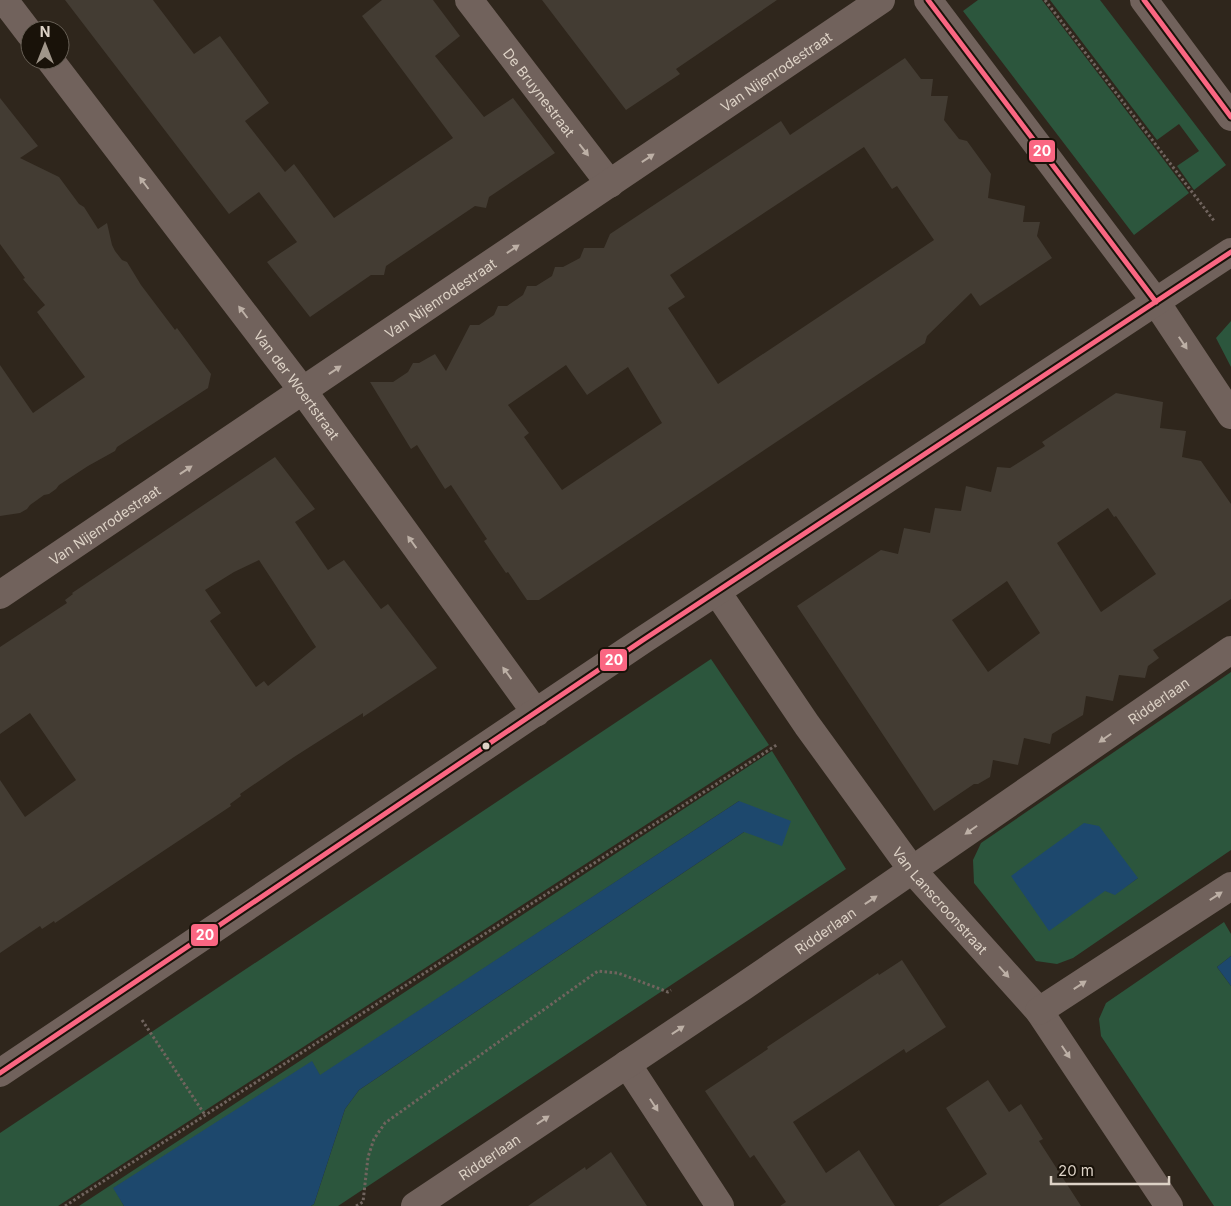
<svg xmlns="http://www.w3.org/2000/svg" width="1231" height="1206" viewBox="0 0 1231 1206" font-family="Inter,sans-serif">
<rect width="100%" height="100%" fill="#2f261c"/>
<path fill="#2c563d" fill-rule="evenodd" d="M978 0H1042L1189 193 1134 235 963 11Z
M1050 0H1100L1226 165 1194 190 1177 166 1199 151 1179 124 1157 140Z
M1231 321V367L1216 338Z
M711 659 769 745 58 1206H0V1133Z
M1231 672V850L1073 958 1057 964 1036 961 974 883 973 860 981 843ZM1138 878 1115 894 1106 891Z
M772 751 846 869 338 1206H311L314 1204 345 1109 359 1090 744 832 739 801 320 1076 312 1062 114 1188 124 1206H79Z
M1224 922 1231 934V956L1217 967 1231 986V1206H1214L1101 1036 1099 1019 1106 1003Z"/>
<path fill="#1d486d" d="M739 801 791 821 782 846 744 832 359 1090 345 1109 314 1204 311 1206H124L113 1188 312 1061 320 1075Z
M1084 823 1099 826 1138 878 1115 895 1105 891 1049 931 1011 876Z
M1231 956V986L1217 967Z"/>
<path fill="#433c33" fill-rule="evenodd" d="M65 0H153L194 54 220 36 269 103 245 121 285 172 294 164 334 218 453 138 362 16 382 0H433L460 36 435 56 484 117 513 98 555 153 489 197 486 208 475 206 386 266 384 275H371L310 317 267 262 297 242 259 192 229 214Z
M542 0H777L676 69 680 74 626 110Z
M905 58 921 79H933L931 96H948L944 120 959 139 967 141 991 174 988 198 1025 206 1023 222H1040L1037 236 1052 258 980 306 971 293 927 336 925 343 539 600H527L508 572 506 573 484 541 487 539 451 485 445 489 417 445 411 449 370 382H393L408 372 413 363H419L435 354 446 371 470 325H479L494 315 498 306H507L523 295 527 286H536L552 276 555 267H563L580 258 584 248H604L610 234 781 121 790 135ZM864 147 892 189 897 186 934 240 718 384 668 308 685 297 670 275ZM566 365 587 395 628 367 662 423 562 490 524 437 529 433 508 405Z
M0 98 38 146 20 158 59 177 79 204 84 207 98 229 107 223 112 245 115 251 122 260 127 262 141 285 175 330 177 328 211 374 208 388 117 447 115 451 88 466 59 485 56 489 49 494 44 495 30 505 27 509 20 513 0 516V365L33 413 85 377 37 312 45 305 23 279 25 278 0 244Z
M1116 393 1163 402 1160 428 1186 431 1182 457 1201 461 1231 504V599L1153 650 1159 658 1148 666 1145 678 1119 675 1113 701 1086 696 1083 715 1052 734 1050 744 1024 738 1018 765 993 760 990 777 978 784H974L934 811 797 606 881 550 898 554 904 528 930 533 935 508 961 511 966 486 991 492 997 467 1010 468 1045 446 1042 442ZM1108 508 1114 517 1116 516 1156 574 1101 612 1057 543ZM1007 581 1040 633 988 672 952 620Z
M275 457 315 509 295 522 328 570 344 560 381 609 388 604 437 668 363 717V713L294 757 240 794 241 796 230 804 231 806 55 923 54 921 42 929 40 926 0 953V780L25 817 76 780 30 713 0 734V647L67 603 65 600 73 594 72 593ZM259 560 316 647 268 686 264 681 256 687 210 621 221 613 205 590 234 572Z
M902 960 946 1027 906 1053 904 1049 793 1122 826 1173 859 1150 895 1206H780L786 1202 754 1155 750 1158 705 1091 768 1049 767 1047 878 973 879 975Z
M988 1080 1009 1112 1021 1104 1043 1139 1039 1141 1081 1206H938L987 1174 946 1108Z
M611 1152 647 1206H528L585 1167 586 1170Z"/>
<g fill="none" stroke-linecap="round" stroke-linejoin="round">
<path stroke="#70645e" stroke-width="3" stroke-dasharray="2.5 2.5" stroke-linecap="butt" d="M1045 0 1215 222
M142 1020 205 1115
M65 1206 778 744
M356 1206 363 1202 368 1157 374 1139 385 1123 598 971 618 973 668 992 671 990"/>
<g stroke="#71625c" stroke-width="28">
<path d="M4 0 30 34"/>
<path id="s1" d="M469 0 610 184"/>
<path d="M928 0 1156 302 1231 415"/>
<path d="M1144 0 1231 117"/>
<path id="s2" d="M50 60 303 391 536 713"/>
<path id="s3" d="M717 592 807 725 913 871 1039 1011 1169 1206"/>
<path id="s4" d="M0 595 881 0"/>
<path d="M1039 1011 1231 886"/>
<path d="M627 1064 720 1206"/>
<path d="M0 1073 643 640 1231 252"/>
<path id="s5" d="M415 1206 741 988 1231 650"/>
</g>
<g stroke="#191209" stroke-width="9">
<path id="bus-1" d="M928 0 1156 302
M1144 0 1231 117
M0 1073 643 640 1231 252"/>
</g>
<use href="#bus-1" stroke="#fa6682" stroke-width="5"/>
</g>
<defs><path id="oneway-solid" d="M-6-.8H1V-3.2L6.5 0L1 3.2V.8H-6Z" transform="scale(1.25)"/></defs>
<g fill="#bdb0a6">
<use href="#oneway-solid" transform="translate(584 150) rotate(52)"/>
<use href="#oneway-solid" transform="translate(648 158) rotate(-34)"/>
<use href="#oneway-solid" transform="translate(144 183) rotate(-127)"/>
<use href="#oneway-solid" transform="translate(513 249) rotate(-34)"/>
<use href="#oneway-solid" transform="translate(243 312) rotate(-127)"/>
<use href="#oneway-solid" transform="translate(1183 343) rotate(56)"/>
<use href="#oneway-solid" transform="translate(335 370) rotate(-34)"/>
<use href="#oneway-solid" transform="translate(186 470) rotate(-34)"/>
<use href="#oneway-solid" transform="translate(412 542) rotate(-126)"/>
<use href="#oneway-solid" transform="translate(507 673) rotate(-126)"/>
<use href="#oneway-solid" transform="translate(1105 738) rotate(145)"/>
<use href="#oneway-solid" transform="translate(971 830) rotate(145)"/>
<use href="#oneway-solid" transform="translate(1216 896) rotate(-33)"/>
<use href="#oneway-solid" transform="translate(871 900) rotate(-34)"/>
<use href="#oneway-solid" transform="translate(1004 972) rotate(48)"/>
<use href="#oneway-solid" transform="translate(1080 985) rotate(-33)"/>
<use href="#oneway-solid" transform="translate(678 1030) rotate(-34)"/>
<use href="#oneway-solid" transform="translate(1066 1052) rotate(56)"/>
<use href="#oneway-solid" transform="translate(654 1105) rotate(57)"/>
<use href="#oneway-solid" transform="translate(543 1120) rotate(-34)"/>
</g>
<circle fill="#ddd2c6" stroke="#191209" stroke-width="2" cx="486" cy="746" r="4.5"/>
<g text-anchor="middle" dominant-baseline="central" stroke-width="5" stroke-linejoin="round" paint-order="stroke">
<g font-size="14" fill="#ddd2c6" stroke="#191209">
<text stroke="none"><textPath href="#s4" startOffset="936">Van Nijenrodestraat</textPath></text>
<text stroke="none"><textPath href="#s1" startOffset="116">De Bruynestraat</textPath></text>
<text stroke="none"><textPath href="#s4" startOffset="531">Van Nijenrodestraat</textPath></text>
<text stroke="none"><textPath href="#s2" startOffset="408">Van der Woertstraat</textPath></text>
<text stroke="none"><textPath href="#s4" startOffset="126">Van Nijenrodestraat</textPath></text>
<text stroke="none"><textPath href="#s5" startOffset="899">Ridderlaan</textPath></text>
<text stroke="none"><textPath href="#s3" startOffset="381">Van Lanscroonstraat</textPath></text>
<text stroke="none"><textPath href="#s5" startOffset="494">Ridderlaan</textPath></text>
<text stroke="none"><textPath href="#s5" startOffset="89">Ridderlaan</textPath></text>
</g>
</g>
<g stroke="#191209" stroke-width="2">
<rect x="1028" y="139" width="28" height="24" rx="5" fill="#fa6682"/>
<rect x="599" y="648" width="29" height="24" rx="5" fill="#fa6682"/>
<rect x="190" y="923" width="29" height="24" rx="5" fill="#fa6682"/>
</g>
<g font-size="14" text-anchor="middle" font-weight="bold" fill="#fff">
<text x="1042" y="156">20</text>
<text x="614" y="665">20</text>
<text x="205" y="940">20</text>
</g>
<g transform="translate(45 45)"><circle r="24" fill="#191209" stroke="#675f55"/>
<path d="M0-4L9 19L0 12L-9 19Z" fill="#a0968a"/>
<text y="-8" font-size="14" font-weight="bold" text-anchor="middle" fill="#ddd2c6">N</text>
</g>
<path d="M1051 1176v8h118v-8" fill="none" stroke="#ddd2c6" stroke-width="2.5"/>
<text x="1058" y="1176" font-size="15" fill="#ddd2c6" stroke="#191209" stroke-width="4" paint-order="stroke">20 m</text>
</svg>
